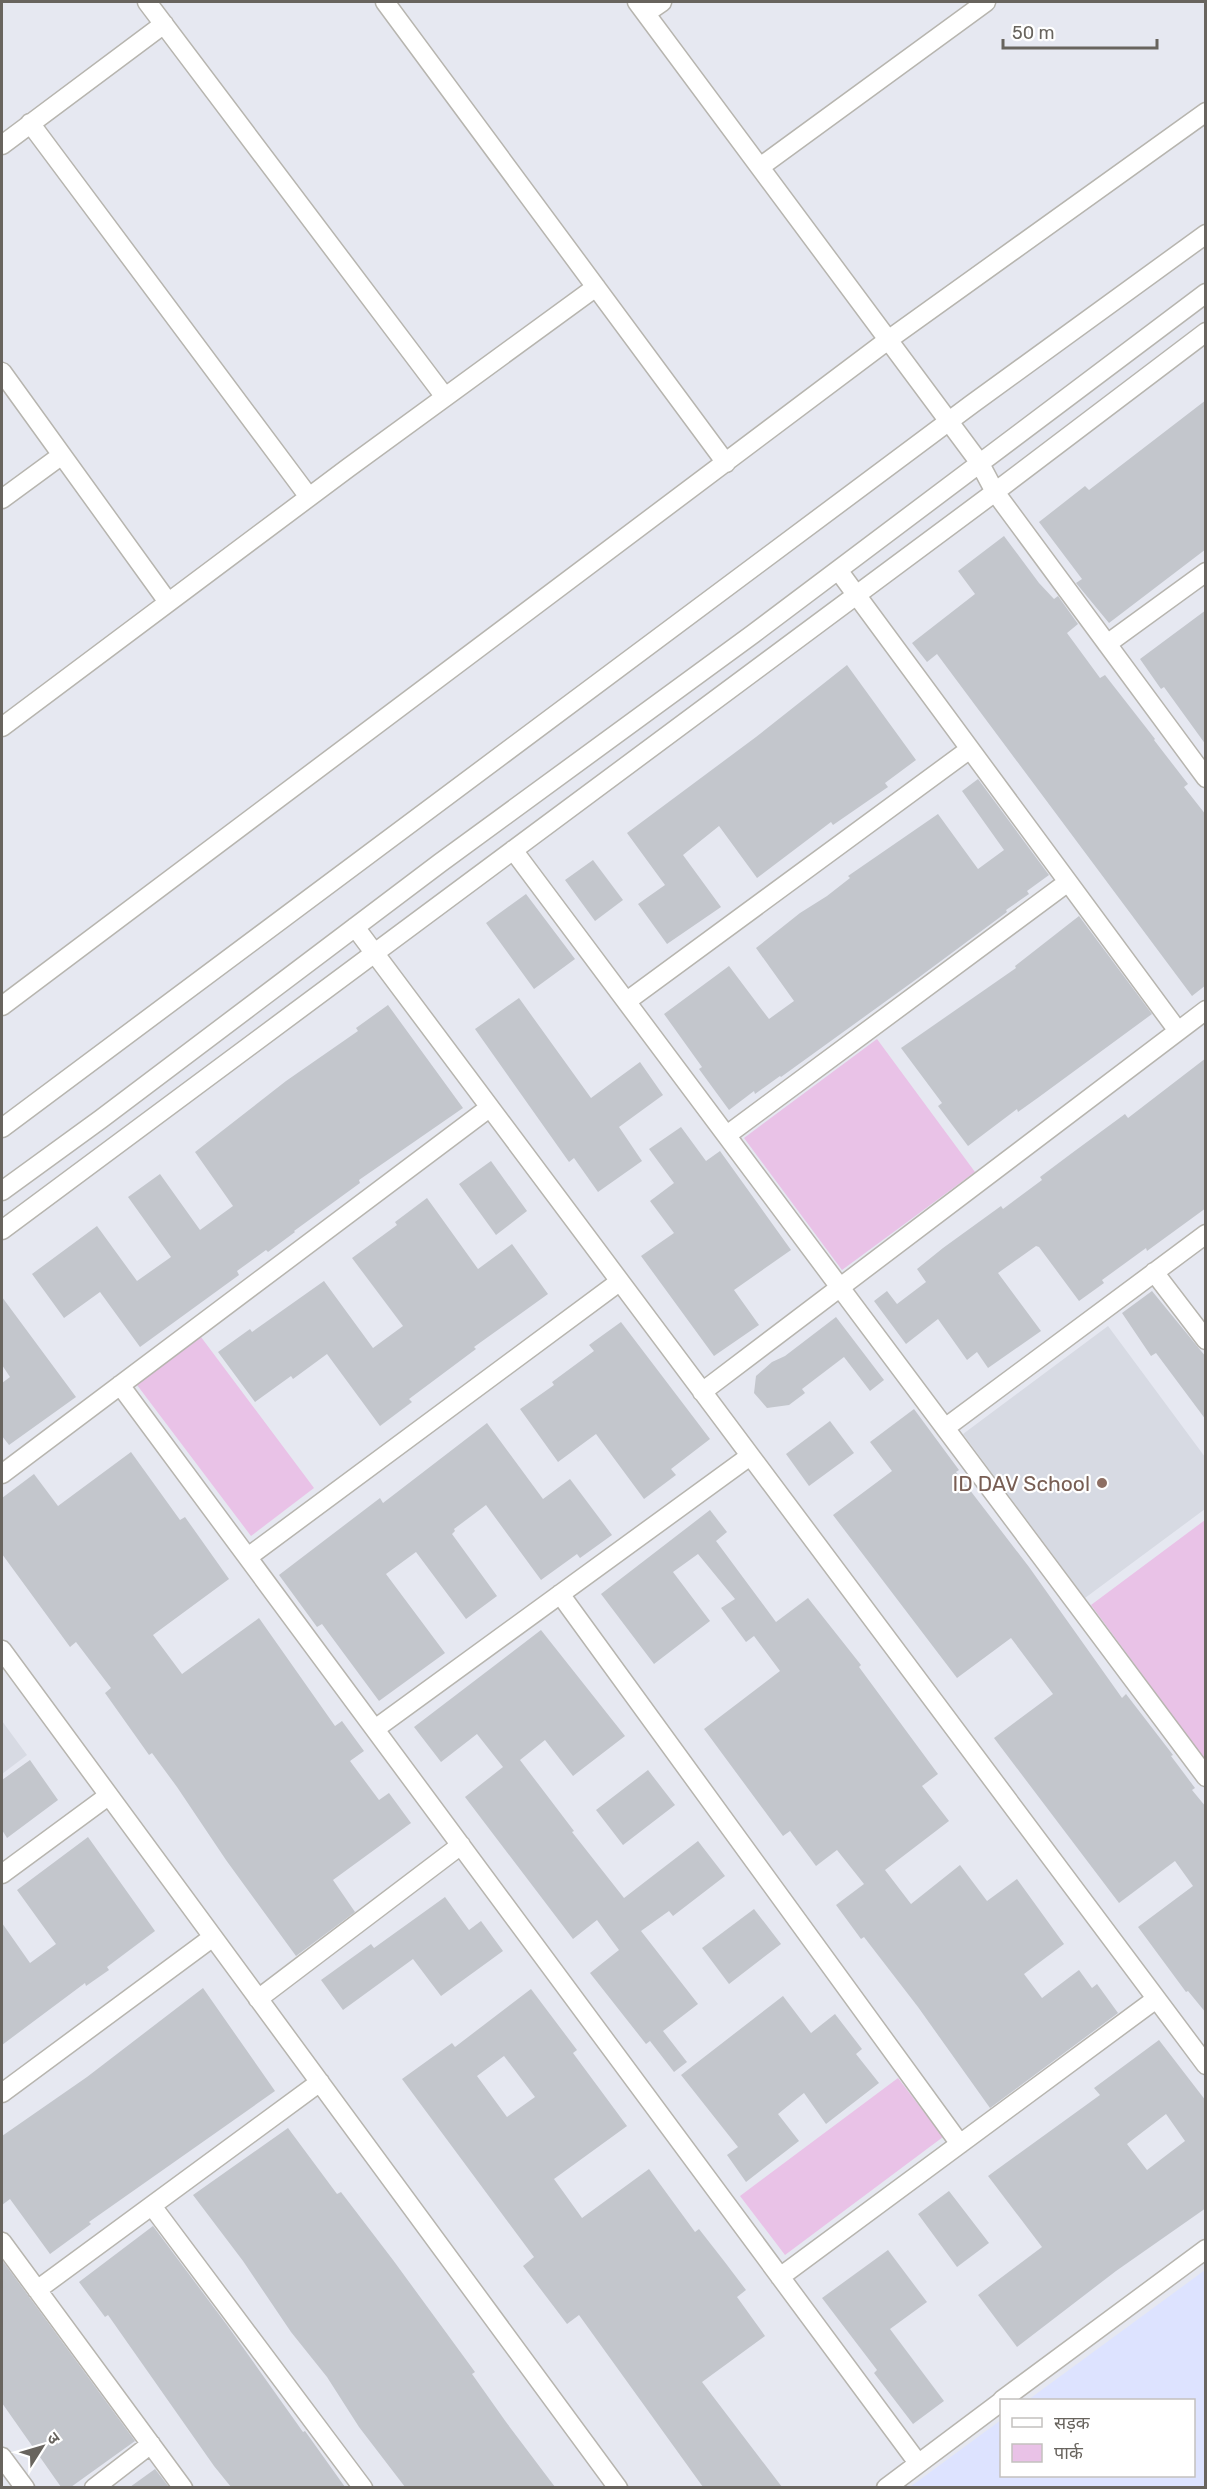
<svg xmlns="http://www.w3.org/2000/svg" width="1207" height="2489" viewBox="0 0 1207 2489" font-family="Rubik,'Noto Sans Devanagari',sans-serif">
<rect width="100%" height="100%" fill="#e6e8f1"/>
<path fill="#dde3ff" d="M1205 2270V2487H910L1001 2420 1002 2476H1194V2400H1028Z"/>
<path fill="#d7dae3" d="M1108 1326 1205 1457V1509L1085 1598 963 1434Z
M2 1721 27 1755 2 1774Z"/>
<path fill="#e9c2e7" d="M877 1039 975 1172 842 1270 744 1138Z
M201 1337 314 1488 251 1536 137 1385Z
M1205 1520V1760L1091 1605Z
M898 2078 943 2137 785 2255 740 2196Z"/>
<path fill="#c3c6cc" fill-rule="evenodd" d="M1206 400V549L1109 623 1076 583 1082 579 1039 522 1085 486 1089 490Z
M1004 536 1039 583 1054 599 1058 596 1078 624 1067 633 1100 678 1105 675 1155 739 1154 740 1188 784 1184 787 1206 815V985L1192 996 937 654 927 662 912 643 975 594 958 571Z
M1206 610V745L1164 687 1161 689 1140 659Z
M847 665 916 760 885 783 888 787 833 825 831 822 757 878 719 826 683 855 721 907 667 944 638 904 665 885 627 833 756 737Z
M978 779 1049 875 1027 891 1029 894 1006 910 1007 912 918 978 781 1077 780 1076 755 1094 754 1091 729 1110 699 1069 702 1067 664 1014 729 966 769 1019 794 1001 756 948 800 913 827 896 850 878 848 876 938 814 978 869 1004 850 962 791Z
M593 860 623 900 595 921 565 880Z
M526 894 575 959 534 989 486 923Z
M1079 916 1152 1014 1039 1097 1018 1112 1017 1109 968 1146 938 1106 942 1103 901 1048 1016 968 1015 966Z
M519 998 591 1098 640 1062 663 1095 619 1127 642 1161 598 1192 574 1158 569 1162 475 1029Z
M388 1005 463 1108 359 1180 360 1183 294 1231 295 1232 268 1252 266 1250 237 1271 239 1275 140 1347 100 1292 64 1318 32 1274 97 1226 137 1281 171 1257 128 1197 160 1174 200 1230 233 1206 195 1152 286 1081 358 1031 356 1028Z
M1206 1058V1208L1147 1251 1146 1248 1102 1280 1104 1283 1079 1301 1039 1247 1036 1246 998 1273 1041 1331 988 1368 977 1352 967 1360 938 1319 906 1344 874 1301 887 1291 897 1304 926 1282 917 1269 943 1248 1001 1206 1003 1209 1042 1180 1040 1177 1072 1153 1125 1114 1128 1118Z
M681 1127 706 1161 720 1151 791 1250 734 1290 759 1325 714 1356 641 1256 674 1233 650 1201 674 1183 649 1149Z
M491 1161 527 1211 496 1235 459 1184Z
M427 1198 478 1269 512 1244 548 1294 474 1347 476 1349 409 1399 412 1402 380 1426 327 1354 293 1379 291 1376 255 1402 218 1352 250 1329 252 1332 324 1281 373 1348 403 1326 352 1258 397 1225 395 1222Z
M1152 1291 1206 1357V1420L1156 1353 1151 1356 1122 1313Z
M2 1297 76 1397 9 1445 2 1436V1383L10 1377 2 1365Z
M836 1317 884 1380 870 1391 844 1357 802 1389 805 1393 789 1405 767 1408 754 1393 756 1376 772 1362 785 1356Z
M621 1322 710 1439 671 1469 676 1475 644 1499 596 1434 558 1462 520 1409 554 1385 552 1382 594 1351 589 1345Z
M914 1409 959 1470 956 1472 1029 1567 1122 1698 1126 1694 1173 1755 1171 1756 1195 1788 1192 1790 1206 1807V2013L1188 1991 1186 1992 1138 1927 1193 1886 1175 1861 1119 1903 994 1738 1053 1694 1011 1638 957 1678 833 1515 892 1471 870 1442Z
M830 1421 854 1453 809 1486 786 1454Z
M487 1423 543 1499 570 1479 612 1535 580 1558 577 1554 541 1580 486 1505 454 1529 455 1531 452 1534 497 1596 466 1619 416 1552 386 1574 445 1653 379 1701 322 1624 317 1627 279 1575 380 1498 383 1503Z
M131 1452 180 1520 185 1517 229 1579 153 1635 182 1674 259 1618 335 1726 342 1721 364 1751 350 1761 379 1800 389 1793 411 1823 333 1880 355 1912 296 1956 226 1860 177 1787 152 1753 149 1755 105 1693 111 1688 76 1642 70 1647 2 1554V1498L34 1474 58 1506Z
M710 1510 727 1532 716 1541 776 1622 808 1598 861 1665 859 1667 938 1774 922 1786 949 1821 885 1870 911 1904 960 1865 987 1901 1017 1879 1064 1944 1024 1974 1042 1998 1079 1970 1092 1988 1097 1984 1118 2013 990 2108 918 2007 864 1937 861 1939 836 1905 864 1884 837 1850 816 1866 790 1831 783 1836 704 1729 780 1671 754 1636 746 1642 721 1608 735 1599 698 1554 673 1572 710 1621 654 1664 601 1594Z
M541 1630 625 1736 573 1776 545 1740 520 1760 574 1831 572 1832 624 1898 698 1841 725 1876 673 1916 669 1911 641 1931 698 2004 663 2031 687 2062 674 2072 650 2041 646 2044 590 1973 619 1950 597 1920 573 1939 465 1797 503 1767 477 1734 441 1762 414 1727Z
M30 1760 58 1800 7 1838 2 1830V1780Z
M648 1770 675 1805 623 1845 596 1810Z
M88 1837 155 1931 107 1967 109 1970 86 1986 85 1983 2 2045V1923L30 1963 56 1944 17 1890Z
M445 1897 469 1930 481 1921 503 1951 441 1996 413 1959 343 2010 321 1980 371 1944 374 1948Z
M754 1909 781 1944 729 1984 702 1948Z
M203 1988 275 2091 89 2222 91 2224 50 2254 10 2199 2 2205V2136L87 2077Z
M531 1989 577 2050 573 2053 627 2126 554 2179 582 2218 649 2169 695 2232 699 2229 724 2261 746 2290 737 2297 765 2336 702 2382 782 2487H703L579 2315 567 2324 523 2266 534 2257 402 2079 452 2043 455 2047ZM504 2056 535 2097 507 2117 477 2076Z
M783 1996 811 2033 835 2014 862 2049 856 2054 879 2083 826 2124 804 2093 778 2114 799 2141 746 2182 727 2155 738 2147 681 2075Z
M1159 2040 1206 2101V2208L1116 2271 1017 2347 978 2295 1042 2247 988 2176 1100 2095 1094 2088ZM1166 2114 1185 2141 1147 2170 1127 2144Z
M288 2128 337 2194 341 2192 393 2260 475 2372 472 2374 506 2422 555 2487H405L359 2427 327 2377 291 2332 243 2261 193 2195Z
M949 2191 989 2243 957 2267 918 2214Z
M153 2226 227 2325 303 2432 305 2431 345 2487H231L214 2466 108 2315 105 2317 79 2282Z
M888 2250 927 2302 890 2329 944 2401 913 2424 874 2373 877 2370 822 2298Z
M2 2260 135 2441 71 2487H61L2 2403Z
M155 2469 169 2487H130Z"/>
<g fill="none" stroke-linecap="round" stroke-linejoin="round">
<g stroke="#b7b5af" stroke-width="21">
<path id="street" d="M147 2 445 397
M385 2 726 463
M637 2 979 462 995 492 1206 778
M646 13 662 2
M30 123 309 497
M2 145 164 24
M760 167 986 2
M2 372 168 602
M2 499 62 455
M838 570 1178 1031
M1107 644 1206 572
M2 727 348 468 596 287
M513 850 1206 1777
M355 927 1206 2065
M627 1001 970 749
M2 1006 888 340 1206 112
M2 1128 972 404 1206 234
M727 1135 1068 882
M2 1191 101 1119 440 863 753 634 1206 293
M2 1230 995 492 1206 332
M1154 1272 1206 1340
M120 1385 918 2463
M702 1392 1206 1010
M945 1428 1206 1234
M2 1474 489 1108
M248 1557 619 1282
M560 1594 960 2144
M2 1650 618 2488
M375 1729 750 1456
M2 1874 108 1796
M258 1999 461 1845
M2 2093 213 1937
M152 2206 363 2488
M2 2242 183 2488
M780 2277 1156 1999
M37 2290 320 2082
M1002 2400 1206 2249
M2 2457 25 2488
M94 2488 151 2444
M886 2488 1002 2401"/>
</g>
<use href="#street" stroke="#fff" stroke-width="18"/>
</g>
<circle fill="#8d6e63" stroke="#fff" stroke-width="2" cx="1102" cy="1483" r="6"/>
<g text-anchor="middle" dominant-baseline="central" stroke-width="4.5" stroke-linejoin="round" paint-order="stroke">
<g font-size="21" fill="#785e54" stroke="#fff" text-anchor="end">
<text x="1090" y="1483">ID DAV School</text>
</g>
</g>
<rect width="1207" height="2489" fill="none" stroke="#68645e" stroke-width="6"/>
<rect x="1000" y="2399" width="195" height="78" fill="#ffffff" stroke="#c3c1bf" stroke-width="1.5"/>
<rect x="1012" y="2418" width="30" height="9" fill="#ffffff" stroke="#c3c1bf" stroke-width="1.5"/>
<text x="1054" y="2429" font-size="18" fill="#68645e">सड़क</text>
<rect x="1012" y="2444" width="30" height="18" fill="#e9c2e7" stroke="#c3c1bf" stroke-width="1.5"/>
<text x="1054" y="2459" font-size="18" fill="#68645e">पार्क</text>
<g transform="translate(42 2447) rotate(53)" stroke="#ffffff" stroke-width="4.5" paint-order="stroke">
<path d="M0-4.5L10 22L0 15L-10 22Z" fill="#68645e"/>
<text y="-9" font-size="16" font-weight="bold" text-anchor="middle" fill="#68645e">उ</text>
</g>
<path d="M1003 39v9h154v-9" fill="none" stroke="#68645e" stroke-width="3"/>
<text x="1012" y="39" font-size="18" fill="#68645e" stroke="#ffffff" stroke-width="4.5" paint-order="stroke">50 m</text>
</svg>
